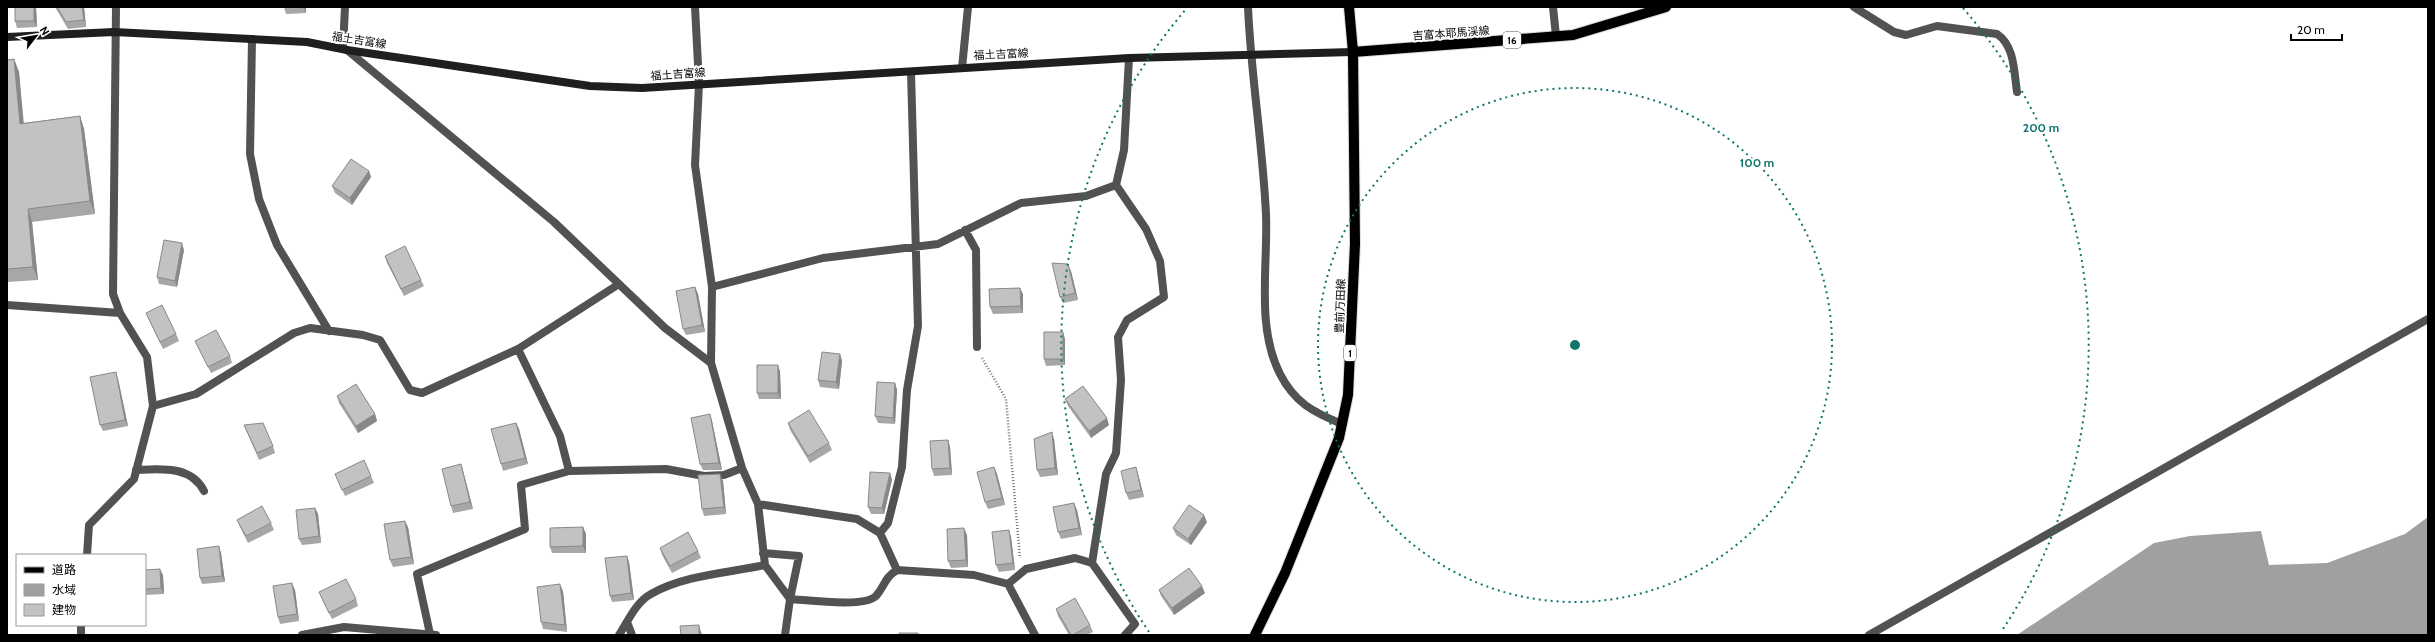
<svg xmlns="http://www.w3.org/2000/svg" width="2435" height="642" viewBox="0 0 2435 642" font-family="Cabin,'Noto Sans JP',sans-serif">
<rect width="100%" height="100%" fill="#fff"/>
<path fill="#a0a0a0" d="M2428 517V635H2017L2154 543 2190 536 2261 531 2269 565 2327 563 2405 534Z"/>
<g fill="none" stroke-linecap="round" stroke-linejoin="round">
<g stroke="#dbdbdb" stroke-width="12">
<path id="primary" d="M1353 52 1573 35 1666 7
M1255 635 1285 573 1339 438 1348 395 1355 244 1353 52 1349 7"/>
</g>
<path stroke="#747474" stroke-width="2.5" stroke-dasharray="1 2" stroke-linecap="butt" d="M982 358 1006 399 1020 558"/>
<path stroke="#525252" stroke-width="8" d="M695 7 699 84 695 165 712 287 711 363 742 468 758 504 765 565 790 599 785 635
M1248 7C1251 77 1263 146 1266 215 1268 267 1256 327 1280 374 1295 403 1313 412 1342 424
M1553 7 1556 36
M1854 7 1894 32 1906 35 1937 26 1997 34C2015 46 2014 73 2017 92
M252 39 250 154 259 199 277 245 329 331
M343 49 345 7
M347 50 554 222 665 328 711 363
M962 68 968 7
M965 230 976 250 977 347
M712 287 823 258 938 244 1021 203 1086 196 1116 185
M7 305 120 313
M518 349 560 436 569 471 666 469 704 476 724 475 742 468
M153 406 196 394 294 333 310 328 363 335 380 340 410 390 422 393 518 349 619 284
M136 470C160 469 191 465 204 491
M758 504 857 519 880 533 897 570 974 575 1008 584 1035 635
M880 533 888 523 902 467 907 390 918 326 911 72
M763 553 799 556 790 599C808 600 864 608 876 596 885 586 884 578 897 570
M87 555 89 525 134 479 153 406 147 357 120 313 113 294 116 7
M1008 584 1026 569 1075 558 1092 563
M627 622 632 635
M430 634 417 574 525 529 521 485 569 471
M81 635V625
M302 635 344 627 436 635
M619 635C628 621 636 602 651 594 684 575 728 573 765 565
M1125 635 1135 624 1092 563 1106 474 1116 453 1121 380 1118 337 1127 320 1164 297 1160 261 1146 229 1116 185 1124 150 1129 58
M1869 635 2428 319"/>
<path stroke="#1f1f1f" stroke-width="8" d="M7 37 114 32 307 42 347 50 590 86 642 88 1129 58 1353 52"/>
<use href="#primary" stroke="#000" stroke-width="10"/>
</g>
<path fill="#a7a7a7" d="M36 7 37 27 17 28 15 21Z
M55 7H84L86 27 68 29Z
M284 7H306V13L286 14Z
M14 59 19 72 23 123 80 116 84 129 95 214 32 222 38 280 7 282V60Z
M369 171 371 177 352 205 335 193 332 186Z
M184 250 177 287 159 284 157 277Z
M385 256 421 280 424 286 404 296 387 263Z
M1071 271 1078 300 1063 303 1060 297Z
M695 287 698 294 705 332 686 335 683 329Z
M1023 294V313L993 314 990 307Z
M146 313 176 334 179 341 163 349 149 320Z
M1065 339V365L1046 366 1044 359Z
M195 341 230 356 232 363 211 373Z
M840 354 842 361 839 389 820 387 818 380Z
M778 365 780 372 781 399H759L757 393Z
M118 379 128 426 103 431 100 425Z
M895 383 897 390 895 424 878 423 875 416Z
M337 396 375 414 377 421 358 433 339 403Z
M1065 399 1109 425 1091 438 1068 406Z
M710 414 712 421 722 470H703L700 464Z
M516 423 519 429 528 464 503 471 501 464Z
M788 423 829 443 832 450 810 463 790 430Z
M244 425 273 446 275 453 259 460Z
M1054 439 1058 475 1040 477 1037 470Z
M948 440 950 447 952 475 934 476 932 469Z
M461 464 463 471 473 509 453 513 451 506Z
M994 467 997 474 1005 505 988 509 985 502Z
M890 473 892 480 884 514H871L868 507Z
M335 474 371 476 374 483 345 496Z
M1138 474 1144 497 1129 500 1126 493Z
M723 481 726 514 704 516 702 509Z
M315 508 318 514 321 543 302 545 299 539Z
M1077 510 1082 535 1061 539 1058 532Z
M237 520 271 523 274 530 248 543 240 527Z
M1207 522 1191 545 1176 535 1173 528Z
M408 527 414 564 393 567 390 560Z
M583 527 586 534V553H552L550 547Z
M967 535 968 567 951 568 948 561Z
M1011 537 1015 570 999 572 996 565Z
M660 548 698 551 701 558 672 573 662 555Z
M221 553 225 582 202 584 200 578Z
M627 556 629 562 634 600 612 602 610 596Z
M145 570 163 575 164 594 145 595Z
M295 590 299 621 280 624 278 617Z
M1159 590 1205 593 1174 615 1161 596Z
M563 591 567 632 543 629 541 622Z
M319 592 356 599 358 606 332 619 322 599Z
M1056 609 1090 625 1093 632 1087 635H1069L1058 616Z"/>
<path fill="#888" d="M34 7H36L37 27 34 21Z
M82 7H84L86 27 84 20Z
M303 7H306V13Z
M14 59 19 72 25 136 20 124Z
M80 116 84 129 95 214 90 201Z
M369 171 371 177 352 205 350 198Z
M28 209 32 222 38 280 33 267Z
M182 243 184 250 177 287 175 281Z
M1068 264 1071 271 1078 300 1075 293Z
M695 287 698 294 705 332 702 325Z
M1020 288 1023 294V313L1021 306Z
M1063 332 1065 339V365L1063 359Z
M840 354 842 361 839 389 836 382Z
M778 365 780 372 781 399 778 393Z
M116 372 118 379 128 426 125 420Z
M895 383 897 390 895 424 893 418Z
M375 414 377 421 358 433 356 426Z
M710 414 712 421 722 470 719 463Z
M1107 418 1109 425 1091 438 1089 431Z
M516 423 519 429 528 464 525 458Z
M1052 432 1054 439 1058 475 1055 468Z
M948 440 950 447 952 475 950 468Z
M461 464 463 471 473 509 470 502Z
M994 467 997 474 1005 505 1002 498Z
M1136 467 1138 474 1144 497 1141 490Z
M890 473 892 480 884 514 882 508Z
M720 474 723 481 726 514 724 507Z
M1074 503 1077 510 1082 535 1079 528Z
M315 508 318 514 321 543 319 536Z
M1204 515 1207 522 1191 545 1188 539Z
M405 521 408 527 414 564 411 557Z
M583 527 586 534V553L583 546Z
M964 528 967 535 968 567 966 560Z
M1009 530 1011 537 1015 570 1013 563Z
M219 546 221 553 225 582 222 576Z
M627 556 629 562 634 600 631 593Z
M160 569 163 575 164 594 161 588Z
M292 583 295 590 299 621 297 614Z
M560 584 563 591 567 632 565 625Z
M1202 586 1205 593 1174 615 1172 608Z
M699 625 701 632 702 635H699Z"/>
<path fill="#c2c2c2" stroke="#888" d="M15 7H34V21H15Z
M57 7H82L84 20 66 22Z
M14 59 20 124 80 116 90 201 28 209 33 267 7 269V60Z
M351 159 369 171 350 198 332 186Z
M164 240 182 243 175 281 157 277Z
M405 246 421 280 401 289 385 256Z
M1052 263 1068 264 1075 293 1060 297Z
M695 287 702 325 683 329 676 291Z
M1020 288 1021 306 990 307 989 289Z
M162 305 176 334 160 342 146 313Z
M216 330 230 356 208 367 195 341Z
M1044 332H1063V359H1044Z
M822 352 840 354 836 382 818 380Z
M757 365H778V393H757Z
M116 372 125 420 100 425 90 377Z
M877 382 895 383 893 418 875 416Z
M356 384 375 414 356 426 337 396Z
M1083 386 1107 418 1089 431 1065 399Z
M809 410 829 443 808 456 788 423Z
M710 414 719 463 700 464 691 418Z
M263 423 273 446 257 453 244 425Z
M516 423 525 458 501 464 491 429Z
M1052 432 1055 468 1037 470 1034 439Z
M948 440 950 468 932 469 930 441Z
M364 460 371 476 342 490 335 474Z
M461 464 470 502 451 506 442 469Z
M994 467 1002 498 985 502 977 472Z
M1136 467 1141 490 1126 493 1121 471Z
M870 472 890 473 882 508 868 507Z
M720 474 724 507 702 509 698 475Z
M1074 503 1079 528 1058 532 1053 507Z
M1189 505 1204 515 1188 539 1173 528Z
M262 506 271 523 246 536 237 520Z
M315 508 319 536 299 539 296 510Z
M405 521 411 557 390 560 384 524Z
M583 527V546L550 547V528Z
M964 528 966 560 948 561 947 529Z
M1009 530 1013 563 996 565 992 532Z
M688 532 698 551 670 566 660 548Z
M219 546 222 576 200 578 197 549Z
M627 556 631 593 610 596 605 558Z
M1189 568 1202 586 1172 608 1159 590Z
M160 569 161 588 145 589V570Z
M346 579 356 599 329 613 319 592Z
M292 583 297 614 278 617 273 586Z
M560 584 565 625 541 622 537 587Z
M1075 598 1090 625 1073 635H1071L1056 609Z
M699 625V635H681L680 626Z
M899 633H918V635H899Z"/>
<g fill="none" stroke="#0f766e" stroke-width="2" stroke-dasharray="2 4">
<circle cx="1575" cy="345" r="257"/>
<path d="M1149 632A514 514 0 0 1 1187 8M1963 8A514 514 0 0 1 2001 632"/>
</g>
<g text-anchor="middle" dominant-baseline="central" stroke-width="4" stroke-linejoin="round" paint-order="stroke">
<g fill="#fff" stroke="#4c4c4c" stroke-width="1">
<rect x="1503" y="32" width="18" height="16" rx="3"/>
<rect x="1344" y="345" width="12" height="16" rx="3"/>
</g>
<g font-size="10" font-weight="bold" fill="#000">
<text x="1512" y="40">16</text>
<text x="1350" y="353">1</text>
</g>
<g font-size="11" fill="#000" stroke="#fff">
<text transform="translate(1451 33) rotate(-4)">吉富本耶馬渓線</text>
<text transform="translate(359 40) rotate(9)">福土吉富線</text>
<text transform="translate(1001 54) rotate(-3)">福土吉富線</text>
<text transform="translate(678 74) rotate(-4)">福土吉富線</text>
<text transform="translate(1340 306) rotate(-88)">豊前万田線</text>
</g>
</g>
<circle cx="1575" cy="345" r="6" fill="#0f766e" stroke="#fff" stroke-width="2"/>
<g font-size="12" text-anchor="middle" font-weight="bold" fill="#0f766e" stroke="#fff" stroke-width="4" stroke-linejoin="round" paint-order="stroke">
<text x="2041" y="132">200 m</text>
<text x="1757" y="167">100 m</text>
</g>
<rect width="2435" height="642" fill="none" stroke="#000000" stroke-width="16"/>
<rect x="16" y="554" width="130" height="72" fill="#ffffff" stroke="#999999"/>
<rect x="24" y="567" width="20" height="6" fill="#000000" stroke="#999999"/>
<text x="52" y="574" font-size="12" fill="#000000">道路</text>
<rect x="24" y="584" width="20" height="12" fill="#a0a0a0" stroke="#999999"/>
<text x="52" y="594" font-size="12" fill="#000000">水域</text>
<rect x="24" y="604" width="20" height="12" fill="#c2c2c2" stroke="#999999"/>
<text x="52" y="614" font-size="12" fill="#000000">建物</text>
<g transform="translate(36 36) rotate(59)" stroke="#ffffff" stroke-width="3" paint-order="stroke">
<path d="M0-3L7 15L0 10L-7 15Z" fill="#000000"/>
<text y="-6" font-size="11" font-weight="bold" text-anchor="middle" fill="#000000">N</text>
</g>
<path d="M2291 34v6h51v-6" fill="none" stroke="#000000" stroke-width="2"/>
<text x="2297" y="34" font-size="12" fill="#000000" stroke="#ffffff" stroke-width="3" paint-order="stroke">20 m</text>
</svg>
